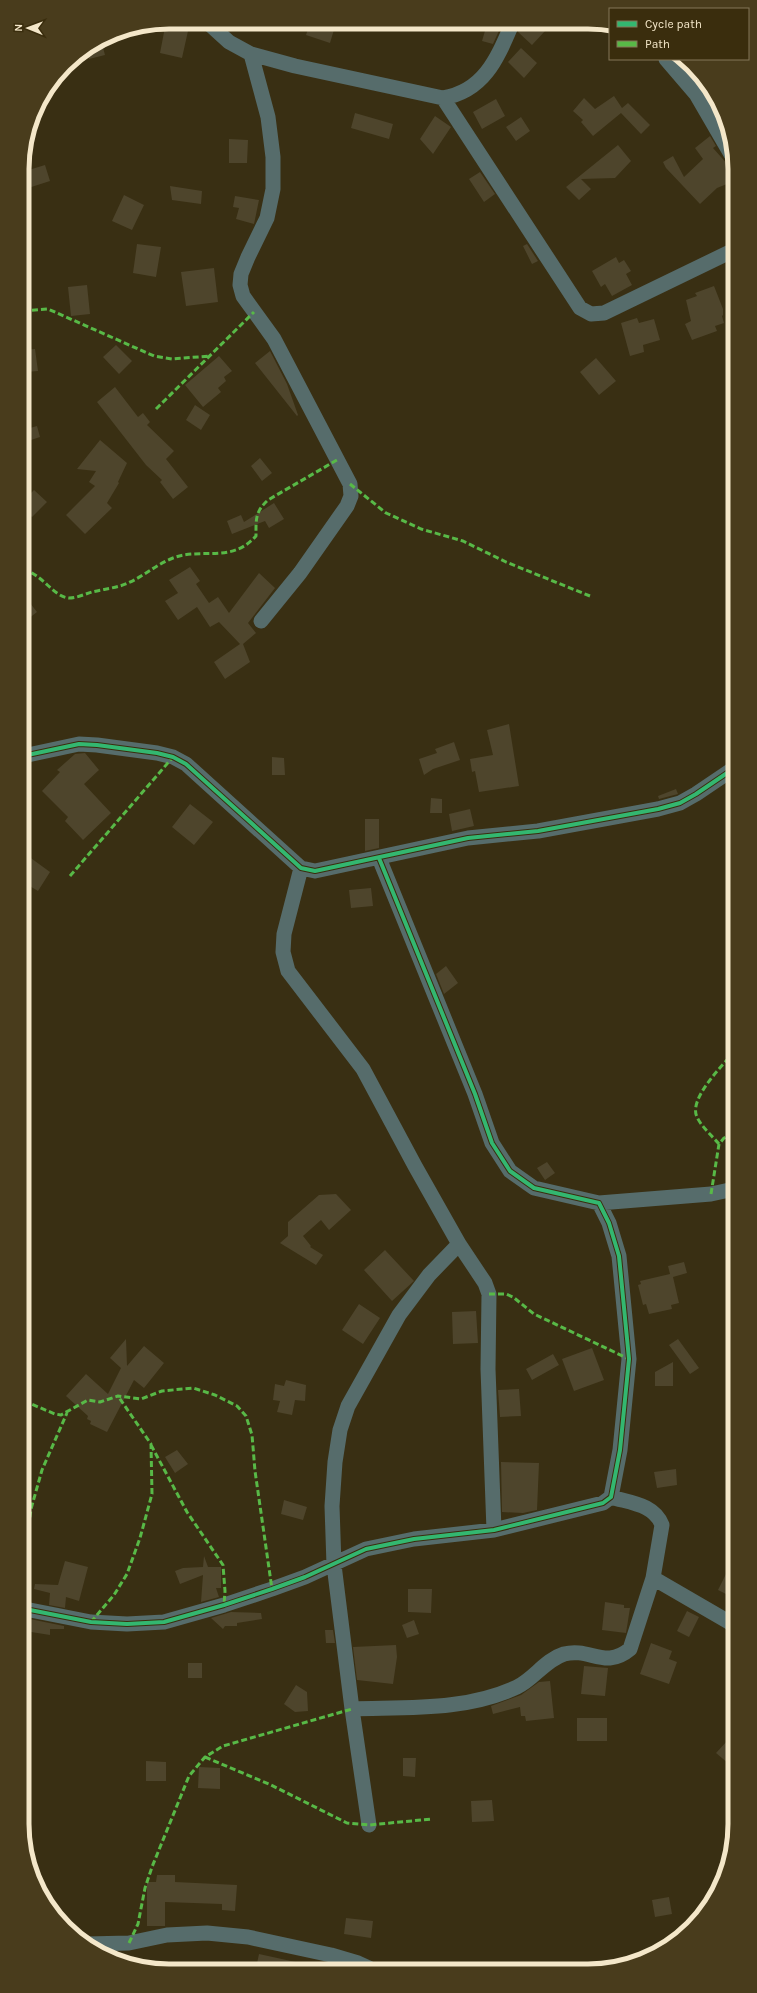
<svg xmlns="http://www.w3.org/2000/svg" width="757" height="1993" viewBox="0 0 757 1993" font-family="Karla,sans-serif">
<rect width="100%" height="100%" fill="#392f13"/>
<path fill="#4e452c" d="M166 22H190L182 58 160 53Z
M310 23H336L330 43 306 35Z
M487 24H502L493 44 482 41Z
M521 24H537L545 31 532 45 518 32Z
M101 40 105 55 89 59 86 50Z
M521 48 537 63 524 78 508 62Z
M614 96 622 108 628 103 650 125 641 134 621 113 593 136 581 122 583 120 573 111 584 98 595 109Z
M496 99 505 116 482 129 473 112Z
M355 113 393 124 389 139 351 128Z
M435 116 451 127 433 154 420 139Z
M521 117 530 131 516 141 506 127Z
M710 136 716 146 713 148 729 166 732 182 717 188 700 204 666 168 663 162 673 156 684 177 703 159 695 148Z
M229 139 248 140 247 163H229Z
M618 145 631 161 615 178 581 179 591 189 579 200 566 187Z
M45 165 50 181 22 190V172Z
M480 172 495 194 484 202 469 179Z
M170 186 202 191 201 204 172 200Z
M124 195 144 205 132 230 112 221Z
M235 196 259 200 254 224 236 219 239 208 233 207Z
M137 244 161 247 156 277 133 273Z
M527 244 538 261 532 264 523 246Z
M616 257 619 263 624 260 631 271 626 274 632 285 612 296 605 284 601 287 592 271Z
M214 268 218 302 186 306 181 272Z
M87 285 90 314 71 316 68 287Z
M714 286 723 309V315L722 316 724 323 715 326 717 331 692 340 685 324 691 321 686 300 697 296 695 293Z
M637 318 639 323 654 319 660 340 643 345 644 352 630 356 621 323Z
M116 345 132 361 119 374 103 357Z
M35 349 38 371 26 372 24 350Z
M270 351 287 384 298 415 297 416 255 363Z
M219 356 232 371 224 377 226 381 218 388 221 392 203 407 185 385Z
M596 358 616 381 599 395 580 372Z
M115 387 138 417 143 413 150 422 147 425 174 451 166 459 188 487 173 499 160 482 162 480 146 465 97 402Z
M195 405 210 415 201 430 186 420Z
M37 426 40 437 25 442 23 430Z
M100 440 127 463 118 482 119 483 107 503 112 508 85 534 66 515 95 486 89 482 96 471 77 469Z
M260 458 272 473 262 481 251 466Z
M34 490 47 502 32 517 23 508V501Z
M274 503 284 519 269 528 265 521 232 534 227 521 241 515 244 522Z
M190 567 200 581 196 584 209 603 218 597 229 613 259 573 275 588 248 623 256 633 243 644 250 662 225 679 214 662 240 644 219 622 210 627 197 607 178 620 165 601 178 593 169 580Z
M23 594 37 612 23 623Z
M509 724 519 786 479 792 475 771 472 772 470 759 493 755 487 730Z
M454 742 460 760 433 769 424 775 419 759 437 753 435 749Z
M85 753 99 770 84 784 111 813 83 840 65 821 68 817 42 791 60 772 57 770 75 754Z
M272 757 284 758 285 775H272Z
M676 789 678 794 659 799 658 796Z
M431 798 442 799V813H430Z
M190 804 213 822 194 845 172 827Z
M470 809 474 826 452 831 449 814Z
M365 819H379V848L365 851Z
M28 856 50 872 38 891 23 882V862Z
M371 888 373 906 351 908 349 890Z
M446 966 458 983 444 994 436 974Z
M547 1162 555 1173 545 1180 537 1168Z
M336 1194 351 1210 329 1230 321 1220 303 1236 311 1246 310 1247 323 1255 316 1265 280 1243 288 1236V1222L319 1195Z
M385 1250 414 1281 392 1301 364 1270Z
M684 1262 687 1273 673 1277 679 1303 671 1305 672 1309 649 1314 646 1304 643 1305 638 1285 641 1284 640 1281 670 1274 668 1266Z
M359 1304 380 1318 363 1344 342 1330Z
M476 1311 478 1343 453 1344 452 1312Z
M126 1339 127 1366 144 1346 164 1363 144 1388 134 1380 107 1432 90 1424 91 1421 87 1419 88 1416 66 1396 86 1374 108 1394 121 1368 110 1358Z
M678 1339 699 1368 690 1374 669 1345Z
M592 1348 604 1380 574 1391 562 1359Z
M553 1354 559 1365 532 1380 526 1369Z
M673 1362V1386H655V1372Z
M286 1380 306 1385 305 1401 295 1400 292 1415 277 1412 280 1401 273 1400 275 1384 284 1386Z
M519 1389 521 1416 500 1417 498 1390Z
M177 1450 188 1464 175 1473 165 1457Z
M501 1462 539 1463 537 1510 523 1513 502 1512Z
M676 1469 677 1485 657 1488 654 1472Z
M284 1500 307 1507 303 1520 281 1514Z
M204 1556 208 1567H221V1588H216L219 1597 201 1602 203 1575 180 1584 175 1571 183 1568 203 1567Z
M65 1561 88 1567 79 1601 66 1597 65 1608 49 1605 50 1593 34 1589 35 1584 58 1585Z
M726 1574 734 1579V1598L718 1590Z
M408 1589H432L431 1613 408 1612Z
M605 1602 624 1605V1608H630L626 1633 602 1630Z
M687 1611 699 1617 689 1637 677 1631Z
M231 1612 261 1613 262 1619 237 1623V1626H225L223 1629 211 1618Z
M25 1618 64 1626V1629H50V1635L25 1631Z
M414 1620 419 1634 407 1638 402 1625Z
M325 1630H333L335 1643H326Z
M651 1643 672 1651 669 1659 677 1662 669 1684 640 1674Z
M396 1645 397 1657 393 1684 357 1680 353 1647Z
M188 1663H202V1678H188Z
M584 1666 608 1668 605 1696 581 1694Z
M550 1681 554 1718 526 1721 525 1716H521L520 1707 493 1714 491 1706 521 1695 539 1682Z
M296 1685 307 1692 308 1711 295 1712 284 1704Z
M577 1718H607V1741H577Z
M728 1740 735 1746V1769L716 1753Z
M403 1758H416L415 1777 403 1776Z
M146 1761 166 1762V1781H146Z
M199 1767 220 1768V1789L198 1788Z
M492 1800 494 1821 472 1822 471 1801Z
M157 1875H175V1882L237 1885 235 1911 222 1910V1904L165 1902V1926H147V1882H156Z
M669 1897 672 1914 655 1917 652 1900Z
M346 1918 373 1921 371 1938 344 1934Z
M259 1954 300 1963 299 1968H256Z"/>
<g fill="none" stroke-linecap="round" stroke-linejoin="round">
<path stroke="#566c6b" stroke-width="15" d="M207 22 229 42 251 54 295 66 443 98C484 91 497 59 512 24
M251 54 268 117 273 157V189L267 218 248 257 241 274 240 285 243 296 274 339 350 484 351 496 347 506 300 573 261 621
M666 59 696 94 732 156
M443 98 580 308 591 314 604 313 732 251
M23 756 79 744 97 745 157 753 173 757 186 764 301 868 315 871 468 838 538 831 658 809 680 803 696 794 733 769
M301 868 284 934 283 952 288 971 363 1069 415 1166 459 1244 485 1283 489 1294 488 1369 494 1530
M599 1203 711 1194 734 1189
M653 1578 734 1625
M25 1609 91 1622 127 1624 164 1622 224 1605 272 1589 305 1577 366 1549 414 1539 494 1530 603 1503 611 1497 620 1450 629 1359 619 1256 609 1223 599 1203 534 1188 510 1171 492 1143 475 1094 379 858
M352 1709C407 1707 466 1711 517 1687 534 1679 545 1660 564 1654 590 1647 605 1670 630 1649L653 1578 662 1525C654 1504 630 1503 611 1497
M369 1825 352 1709 334 1565 332 1506 335 1462 340 1430 348 1406 399 1315 429 1275 459 1244
M87 1944 129 1943 167 1935 207 1933 248 1937 331 1955 358 1963 369 1968"/>
<path stroke="#58b947" stroke-width="3" stroke-dasharray="6 3" stroke-linecap="butt" d="M23 311 48 309 154 356 172 359 210 356
M156 409 254 312
M350 484 386 513 421 529 463 541 506 562 590 596
M23 570C42 573 53 597 69 598 77 598 85 594 92 592 104 589 117 588 128 583 144 576 157 564 173 558 202 547 231 564 256 536 256 519 255 512 268 500L337 460
M70 876 173 757
M719 1144C712 1136 701 1126 697 1117 688 1099 723 1065 734 1052
M711 1194 719 1144 724 1138 734 1133
M489 1294H506L513 1297 534 1314 629 1359
M24 1401 55 1414 61 1415 88 1400 100 1402 118 1396 141 1399 162 1391 193 1388 215 1395 237 1406 246 1416 252 1435 255 1471 272 1589
M151 1445 187 1512 223 1565 225 1591 224 1605
M24 1562 31 1509 42 1470 67 1413
M91 1622 114 1595 127 1574 140 1538 152 1494 151 1444 118 1396
M205 1757 271 1785 347 1823 369 1825 432 1819
M129 1943 138 1924 145 1888 152 1867 189 1776 205 1757 223 1746 352 1709"/>
<g stroke="#3a2d0d" stroke-width="6">
<path id="cycleway" d="M23 756 79 744 97 745 157 753 173 757 186 764 301 868 315 871 468 838 538 831 658 809 680 803 696 794 733 769
M25 1609 91 1622 127 1624 164 1622 224 1605 272 1589 305 1577 366 1549 414 1539 494 1530 603 1503 611 1497 620 1450 629 1359 619 1256 609 1223 599 1203 534 1188 510 1171 492 1143 475 1094 379 858"/>
</g>
<use href="#cycleway" stroke="#33b770" stroke-width="4"/>
</g>
<path d="M0 0H757V1993H0ZM169 29H588A140 140 0 0 1 728 169V1824A140 140 0 0 1 588 1964H169A140 140 0 0 1 29 1824V169A140 140 0 0 1 169 29Z" fill="#493c1c" fill-rule="evenodd"/>
<path fill="none" stroke="#f4e7c9" stroke-width="5" d="M169 29H588A140 140 0 0 1 728 169V1824A140 140 0 0 1 588 1964H169A140 140 0 0 1 29 1824V169A140 140 0 0 1 169 29Z"/>
<rect x="609" y="8" width="140" height="52" fill="#3a2d0d" stroke="#847758"/>
<rect x="617" y="21" width="20" height="6" fill="#33b770" stroke="#847758"/>
<text x="645" y="28" font-size="12" fill="#f4e7c9">Cycle path</text>
<rect x="617" y="41" width="20" height="6" fill="#58b947" stroke="#847758"/>
<text x="645" y="48" font-size="12" fill="#f4e7c9">Path</text>
<g transform="translate(28 28) rotate(271)" stroke="#3a2d0d" stroke-width="3" paint-order="stroke">
<path d="M0-3L7 15L0 10L-7 15Z" fill="#f4e7c9"/>
<text y="-6" font-size="11" font-weight="bold" text-anchor="middle" fill="#f4e7c9">N</text>
</g>
</svg>
